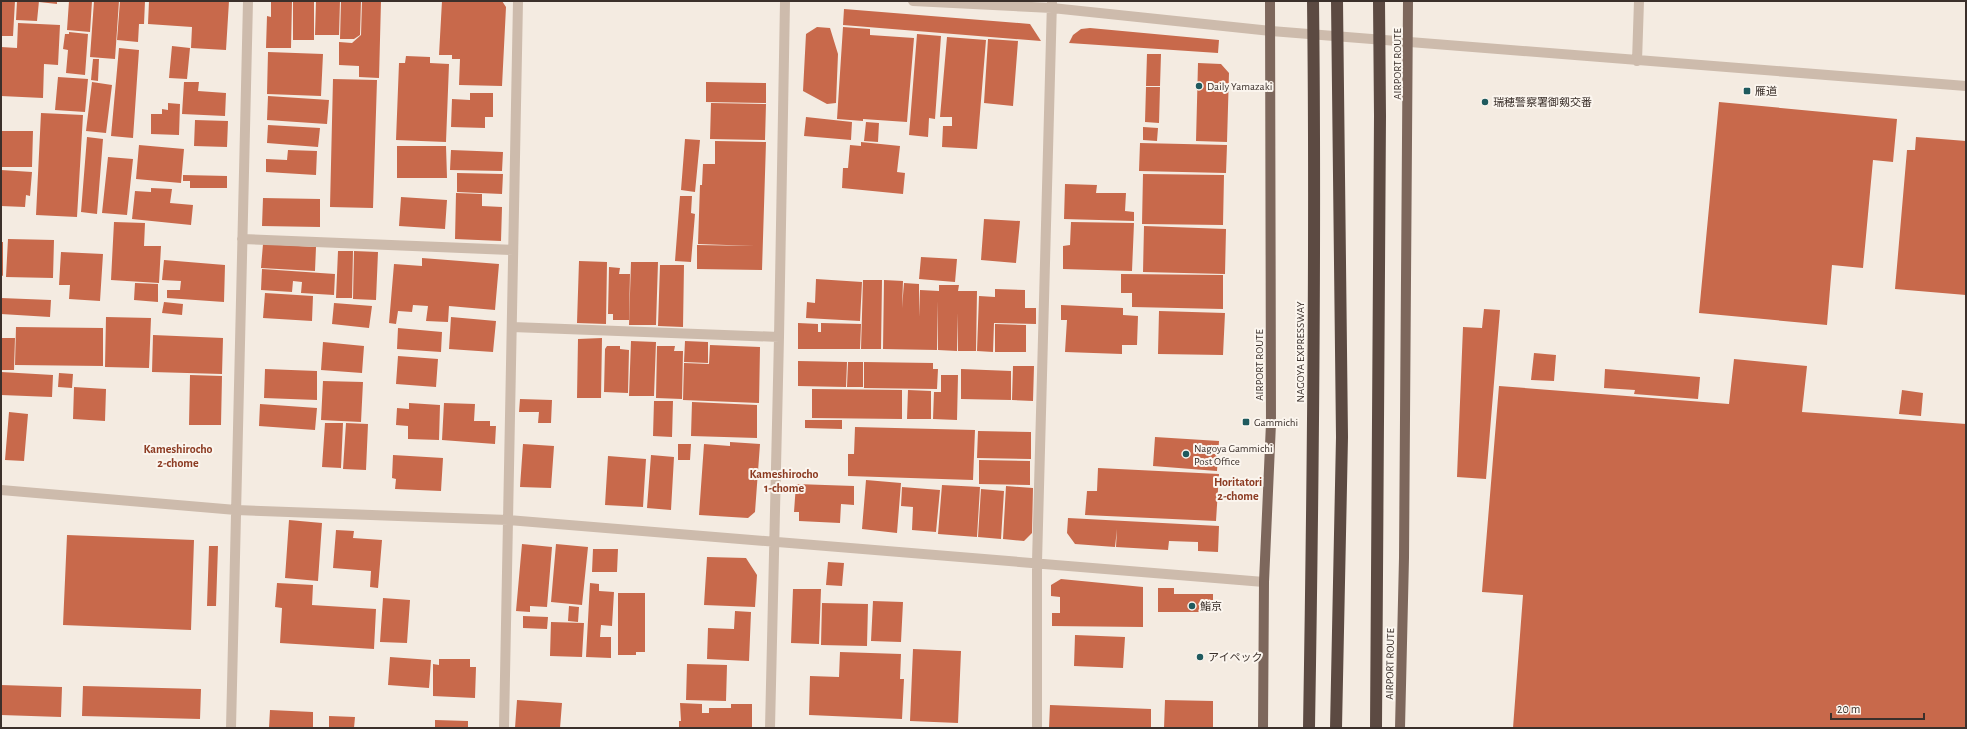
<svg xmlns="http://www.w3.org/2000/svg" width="1967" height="729" viewBox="0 0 1967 729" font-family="'Alegreya Sans','Noto Sans JP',sans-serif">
<rect width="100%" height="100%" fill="#f4ebe1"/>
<path fill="#c8694b" d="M1 1H15L13 36H1Z
M17 1H39L37 21 16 20Z
M39 1H57V4L39 2Z
M69 1H92L90 32 67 30Z
M94 1H119L115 59 90 57Z
M120 1H145L144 24H139L138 42 117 40Z
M149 1H229L226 50 191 48 192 27 148 24Z
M271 1H292L291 48H266L267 16 271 17Z
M293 1H314V40H293Z
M316 1H340L339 35H315Z
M341 1H361L360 35 354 39H340Z
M362 1H381L379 78 359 77V66L339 65V42L352 43 361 35Z
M442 1H502L506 7 502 86 459 85 460 59H452V55H439Z
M844 9 1030 24 1041 41 843 25Z
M18 23 60 25 58 65 44 64 43 98 1 96V47L17 48Z
M817 27 830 28 838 54 836 103 827 104 803 91 806 34Z
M843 27 870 29V35L914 38 907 122 863 119V121L837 119Z
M1090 28 1219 40 1218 53 1069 43 1073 35 1081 29Z
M69 32 88 34 85 75 66 73 68 50 63 49 65 34H69Z
M917 34 941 36 935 119 929 118 928 137 909 135Z
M947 37 986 40 977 149 942 147 943 126H952V117H940Z
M988 39 1018 41 1013 106 984 103Z
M172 46 190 48 187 79 169 78Z
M119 48 139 50 133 138 111 136Z
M268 52 323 54 321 96 267 94Z
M1147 54H1161L1160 86H1146Z
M406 56 430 57V63L449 64 446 142 396 140 399 63H405Z
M93 59H99L98 81 91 80Z
M1198 63 1221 64 1229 73 1227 142 1196 141Z
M58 77 88 79 85 112 55 110Z
M333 79 377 80 373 208 330 207Z
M92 82 112 85 106 133 86 131Z
M184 82H199L198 91 226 93 225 116 182 114Z
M706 82 766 83V103L706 102Z
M1146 87H1160L1159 123 1145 122Z
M470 93H493V117H485V128L451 127 452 99 470 100Z
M268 96 329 100 327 124 267 120Z
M1719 102 1897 119 1893 162 1873 160 1863 268 1832 265 1827 325 1699 313Z
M168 103 180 104 179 135 151 134V114H162V109L168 110Z
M711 103 766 104 765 140 710 139Z
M41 113 83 115 77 217 36 215Z
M806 117 852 122 851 140 804 136Z
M195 120 228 121 227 147 194 146Z
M866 122 879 123 878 142 864 141Z
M268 125 320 128 318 147 267 143Z
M1143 127 1158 128 1157 141 1143 140Z
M1 131H33L32 167H1Z
M87 137 103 139 97 214 81 212Z
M1916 137 1966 141V295L1895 289 1907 150H1915Z
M685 139 700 140 695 192 681 190Z
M715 141 766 142 762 270 697 269V245L755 246 698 244 700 185H702L703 164H715Z
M861 142 900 146 897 172 905 173 903 194 842 188 843 168H848L850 145 861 146Z
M1140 143 1227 145 1226 173 1139 171Z
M139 145 184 149 181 183 136 179Z
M397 146H446L447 178H397Z
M288 150 317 151 316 175 266 172V159L287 160Z
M451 150 503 152 502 171 450 170Z
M108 157 133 159 127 215 102 213Z
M1 170 32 172 30 196 26 195 25 207 1 206Z
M457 173 503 174 502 194 457 192Z
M1143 174 1224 175 1223 225 1142 224Z
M183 175 227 176V188H190V181H183Z
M1065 184 1097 185 1096 193H1126L1125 211 1134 212V221L1064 219Z
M151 188 172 189 170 203 193 205 191 225 132 219 135 191 151 192Z
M456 193 482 194V206L502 207 501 241 455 239Z
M680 196H692L691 213 695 214 691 262 675 261Z
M401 197 447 200 445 229 399 226Z
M263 198 320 199V227L262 226Z
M984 219 1020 221 1016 263 981 260Z
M114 222 145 223 144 246H161L159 283 111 280Z
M1071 222 1134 223 1132 271 1063 269V246L1070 245Z
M1144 226 1226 229 1225 274 1143 272Z
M8 239 54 240 53 278 6 277Z
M1 242H3V276L1 275Z
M263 244 316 247 315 271 261 268Z
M338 251H353L352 298H336Z
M354 251 378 252 376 300 353 299Z
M61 252 103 254 100 301 69 299 70 285H59Z
M921 257 957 259 955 282 919 279Z
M422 258 499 264 495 310 449 306 448 322 426 321 428 306 413 305 412 312 398 311 396 324 389 323 394 264 422 266Z
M164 260 225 265 224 302 167 298V290H180L181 281 162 280Z
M579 261 607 262 606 324 577 323Z
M631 262H658L656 325H629Z
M660 265H684L683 327 658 326Z
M609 267 620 268 619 274H630L629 320H613V314H608Z
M262 269 335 274 334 295 301 293 302 282 293 281 292 292 261 290Z
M1121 274 1223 275V309L1132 307V293H1121Z
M816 279 862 282 860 321 806 318 807 302 815 303Z
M863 280H882L881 349H861Z
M884 280 903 281 902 308 904 283 919 284V317L920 290 939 291V285H959L958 291H977L976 351H958V313L957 351 938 350V301L937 350 883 349Z
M135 283 158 284V302L134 300Z
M995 289 1025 290V308H1036V324L994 323 993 352 977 351 979 296 995 297Z
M265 293 313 296 312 321 263 318Z
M1 298 51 300 50 317 1 314Z
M164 302 183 304 182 315 162 313Z
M334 303 372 306 369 328 332 324Z
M1061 305 1123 308V315L1138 316 1137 345H1122V354L1065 352 1067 320H1061Z
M1484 309 1500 310 1486 479 1457 477 1463 327 1482 328Z
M1159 311 1225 313 1223 355 1158 354Z
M106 317 151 318 149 368 105 367Z
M451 317 496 321 493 352 449 349Z
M798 323 818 324V332H821V323L861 324 860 349H798Z
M995 324 1026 325V352H995Z
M16 327 103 328V366L15 365Z
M398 328 442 332 441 352 397 349Z
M153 335 223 338 222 374 152 372Z
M1 338H15L14 370H1Z
M602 338 601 398H577L578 339Z
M631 341 656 342 654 396H629Z
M685 341 708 342V363L684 362Z
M323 342 364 346 362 373 321 370Z
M710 345 760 347 759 403 683 400 684 363 709 364Z
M607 346H620V349L629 350 628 393 604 392 605 349Z
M657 346H675L674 351H683L682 399 656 398Z
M1534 353 1556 355 1554 381 1531 380Z
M398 356 438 359 436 387 396 384Z
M1734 359 1807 366 1802 412 1966 424V728H1513L1523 595 1482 592 1499 386 1729 404Z
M798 361 847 362 846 387 798 386Z
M848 362H863V387H847Z
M864 362 933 363V369H938L937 389 864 388Z
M1013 366H1034L1033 401 1012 400Z
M265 369 317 371V400L264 398Z
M961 369 1011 371V400L961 399Z
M1605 369 1700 377 1698 399 1634 394 1635 390 1604 388Z
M1 372 53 375 52 397 1 395Z
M59 373 73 374 72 388 58 387Z
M190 375 222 376 221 425H189Z
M941 375H958L957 420 933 419 934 392H941Z
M323 381 363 382 361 422 321 420Z
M74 387 106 389 105 421 73 419Z
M812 389 902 390V419L812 418Z
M908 390 931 391V419H907Z
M1902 390 1923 393 1921 416 1899 414Z
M520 399 552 400 551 423H538L539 412H519Z
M654 401H673L672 437 653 436Z
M692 402 757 405V438L691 436Z
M409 403 440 405 439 440 408 439V426L396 425 397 408 409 409Z
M444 403 475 404 474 421H490V426H496L495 444 442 440Z
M260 404 317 408 315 430 259 426Z
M9 412 28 414 24 461 5 460Z
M805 420H842V429L805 428Z
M325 423H343L341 468 322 467Z
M346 423 368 424 366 470 343 469Z
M855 427 975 430 973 480 848 476V454H854Z
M978 431 1031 432V459L977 458Z
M1155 437 1219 441 1217 471 1153 466Z
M730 442 760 444 755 512 748 518 699 515 704 444 730 446Z
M523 444 554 446 551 488 520 487Z
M678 444H691L690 460H678Z
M393 455 443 458 441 491 395 489 396 479 392 478Z
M651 455 674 457 671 510 647 508Z
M608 456 646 459 643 507 605 505Z
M979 460 1030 461V485L979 484Z
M1098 468 1219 474 1216 521 1085 515 1087 491H1097Z
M866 480 901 483 897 533 862 529Z
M796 484 854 486V505L841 504 840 523 799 521V512H794Z
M942 485 980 487 977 537 938 534Z
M1006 486 1033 488 1032 533 1024 541 1003 539Z
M902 487 940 490 936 532 912 530 913 507 901 506Z
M981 489 1004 491 1001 539 978 537Z
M1068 518 1219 526 1218 552 1198 551V542L1169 541 1168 550 1116 547 1117 529 1115 547 1075 544 1067 533Z
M289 520 322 523 318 581 285 578Z
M336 530 354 531 353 538 382 540 378 588 370 587 371 571 333 568Z
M67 535 194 540 191 630 63 625Z
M522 544 552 547 547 607 530 606V612L516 611Z
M556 544 588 547 582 605 551 602Z
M209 546H218L216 606H207Z
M593 549H618L617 572H592Z
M707 557 746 558 757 575 755 607 704 605Z
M828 562 844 563 842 586 826 585Z
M1061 579 1143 587V627L1052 626V613H1060V597L1051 596V585Z
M277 583 313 585 312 605 376 609 374 649 280 643 282 608 275 607Z
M590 583 599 584V591L614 592 612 626 601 625 600 637H611V658L586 657Z
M1158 588H1174V594H1213V612H1158Z
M793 589H821L819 644 791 643Z
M618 593H645V652H636V655H618Z
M383 598 410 600 407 643 380 642Z
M873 601 903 602 901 642 871 641Z
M822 603 868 604 867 646 821 645Z
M569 606 579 607 578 622 568 621Z
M735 611 751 612 749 661 707 659 708 628 734 629Z
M523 616 548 617 547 629 523 628Z
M551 622 584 623 582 657 550 656Z
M1075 635 1125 637 1123 668 1074 666Z
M913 649 961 651 958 723 910 721Z
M840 652 901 654 900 679H904L902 719 809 715 810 676 839 677Z
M390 657 431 660 429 688 388 685Z
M439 659H470V667H476L475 698 433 696V664L439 665Z
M687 664 727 665 726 701 686 700Z
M1 685 62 687 61 717 1 715Z
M83 686 201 689 200 719 82 716Z
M517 700 562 703 560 728H515Z
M1165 700 1213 701V728H1164Z
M680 703 702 704V713H709V708H731V704H752V728H679V721H681Z
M1050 705 1151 709V728H1049Z
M270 710 313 712V728H269Z
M329 716 355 717 354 728H329Z
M435 720 468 721V728H435Z"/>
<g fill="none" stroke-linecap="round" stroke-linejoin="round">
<path stroke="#cdbbac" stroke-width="10" d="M913 1 1052 8 1271 31 1966 86
M1637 61 1639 1
M242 239 513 250
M512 327 779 337
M1 490 236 510 508 520 1264 582
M231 728 248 1
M504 728 518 1
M770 728 779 337 785 1
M1037 728V562L1052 1"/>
<path stroke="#7d675c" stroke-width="10" d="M1263 728 1264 582 1271 423 1270 1
M1400 728 1404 558 1408 1"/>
<path stroke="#5c4a42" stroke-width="12" d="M1309 728C1313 486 1316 243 1313 1
M1336 728 1342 437 1337 1
M1376 728 1380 116 1379 1"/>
</g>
<g fill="#1f5a5e" stroke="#fbf5ee" stroke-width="1.5">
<circle cx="1199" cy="86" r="4"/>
<rect x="1743" y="87" width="8" height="8" rx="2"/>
<circle cx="1485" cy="102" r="4"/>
<rect x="1242" y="418" width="8" height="8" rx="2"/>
<circle cx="1186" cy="454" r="4"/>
<circle cx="1192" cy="606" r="4"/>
<circle cx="1200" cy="657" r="4"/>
</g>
<g text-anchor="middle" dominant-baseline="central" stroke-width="4" stroke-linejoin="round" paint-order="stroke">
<g font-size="11" fill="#3b302b" stroke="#fbf5ee">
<text transform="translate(1397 64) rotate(-90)">AIRPORT ROUTE</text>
<text transform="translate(1300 352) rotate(-90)">NAGOYA EXPRESSWAY</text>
<text transform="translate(1259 365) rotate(-90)">AIRPORT ROUTE</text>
<text transform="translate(1390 664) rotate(-89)">AIRPORT ROUTE</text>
</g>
<g font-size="11" fill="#3b302b" stroke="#fbf5ee" text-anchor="start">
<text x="1207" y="86">Daily Yamazaki</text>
<text x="1755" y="91">雁道</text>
<text x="1493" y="102">瑞穂警察署御剱交番</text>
<text x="1254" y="422">Gammichi</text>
<text x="1194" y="448">Nagoya Gammichi<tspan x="1194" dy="13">Post Office</tspan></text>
<text x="1200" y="606">鮨京</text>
<text x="1208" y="657">アイペック</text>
</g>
<g font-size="12" font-weight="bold" fill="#8c3b22" stroke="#fbf5ee">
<text x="178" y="449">Kameshirocho<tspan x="178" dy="14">2-chome</tspan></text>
<text x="784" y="474">Kameshirocho<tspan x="784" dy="14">1-chome</tspan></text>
<text x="1238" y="482">Horitatori<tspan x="1238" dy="14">2-chome</tspan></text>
</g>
</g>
<rect width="1967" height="729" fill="none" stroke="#3b302b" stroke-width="4"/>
<path d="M1831 713v6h93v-6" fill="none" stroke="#3b302b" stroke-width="2"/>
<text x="1837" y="713" font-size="12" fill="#3b302b" stroke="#fbf5ee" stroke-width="3" paint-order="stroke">20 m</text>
</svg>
